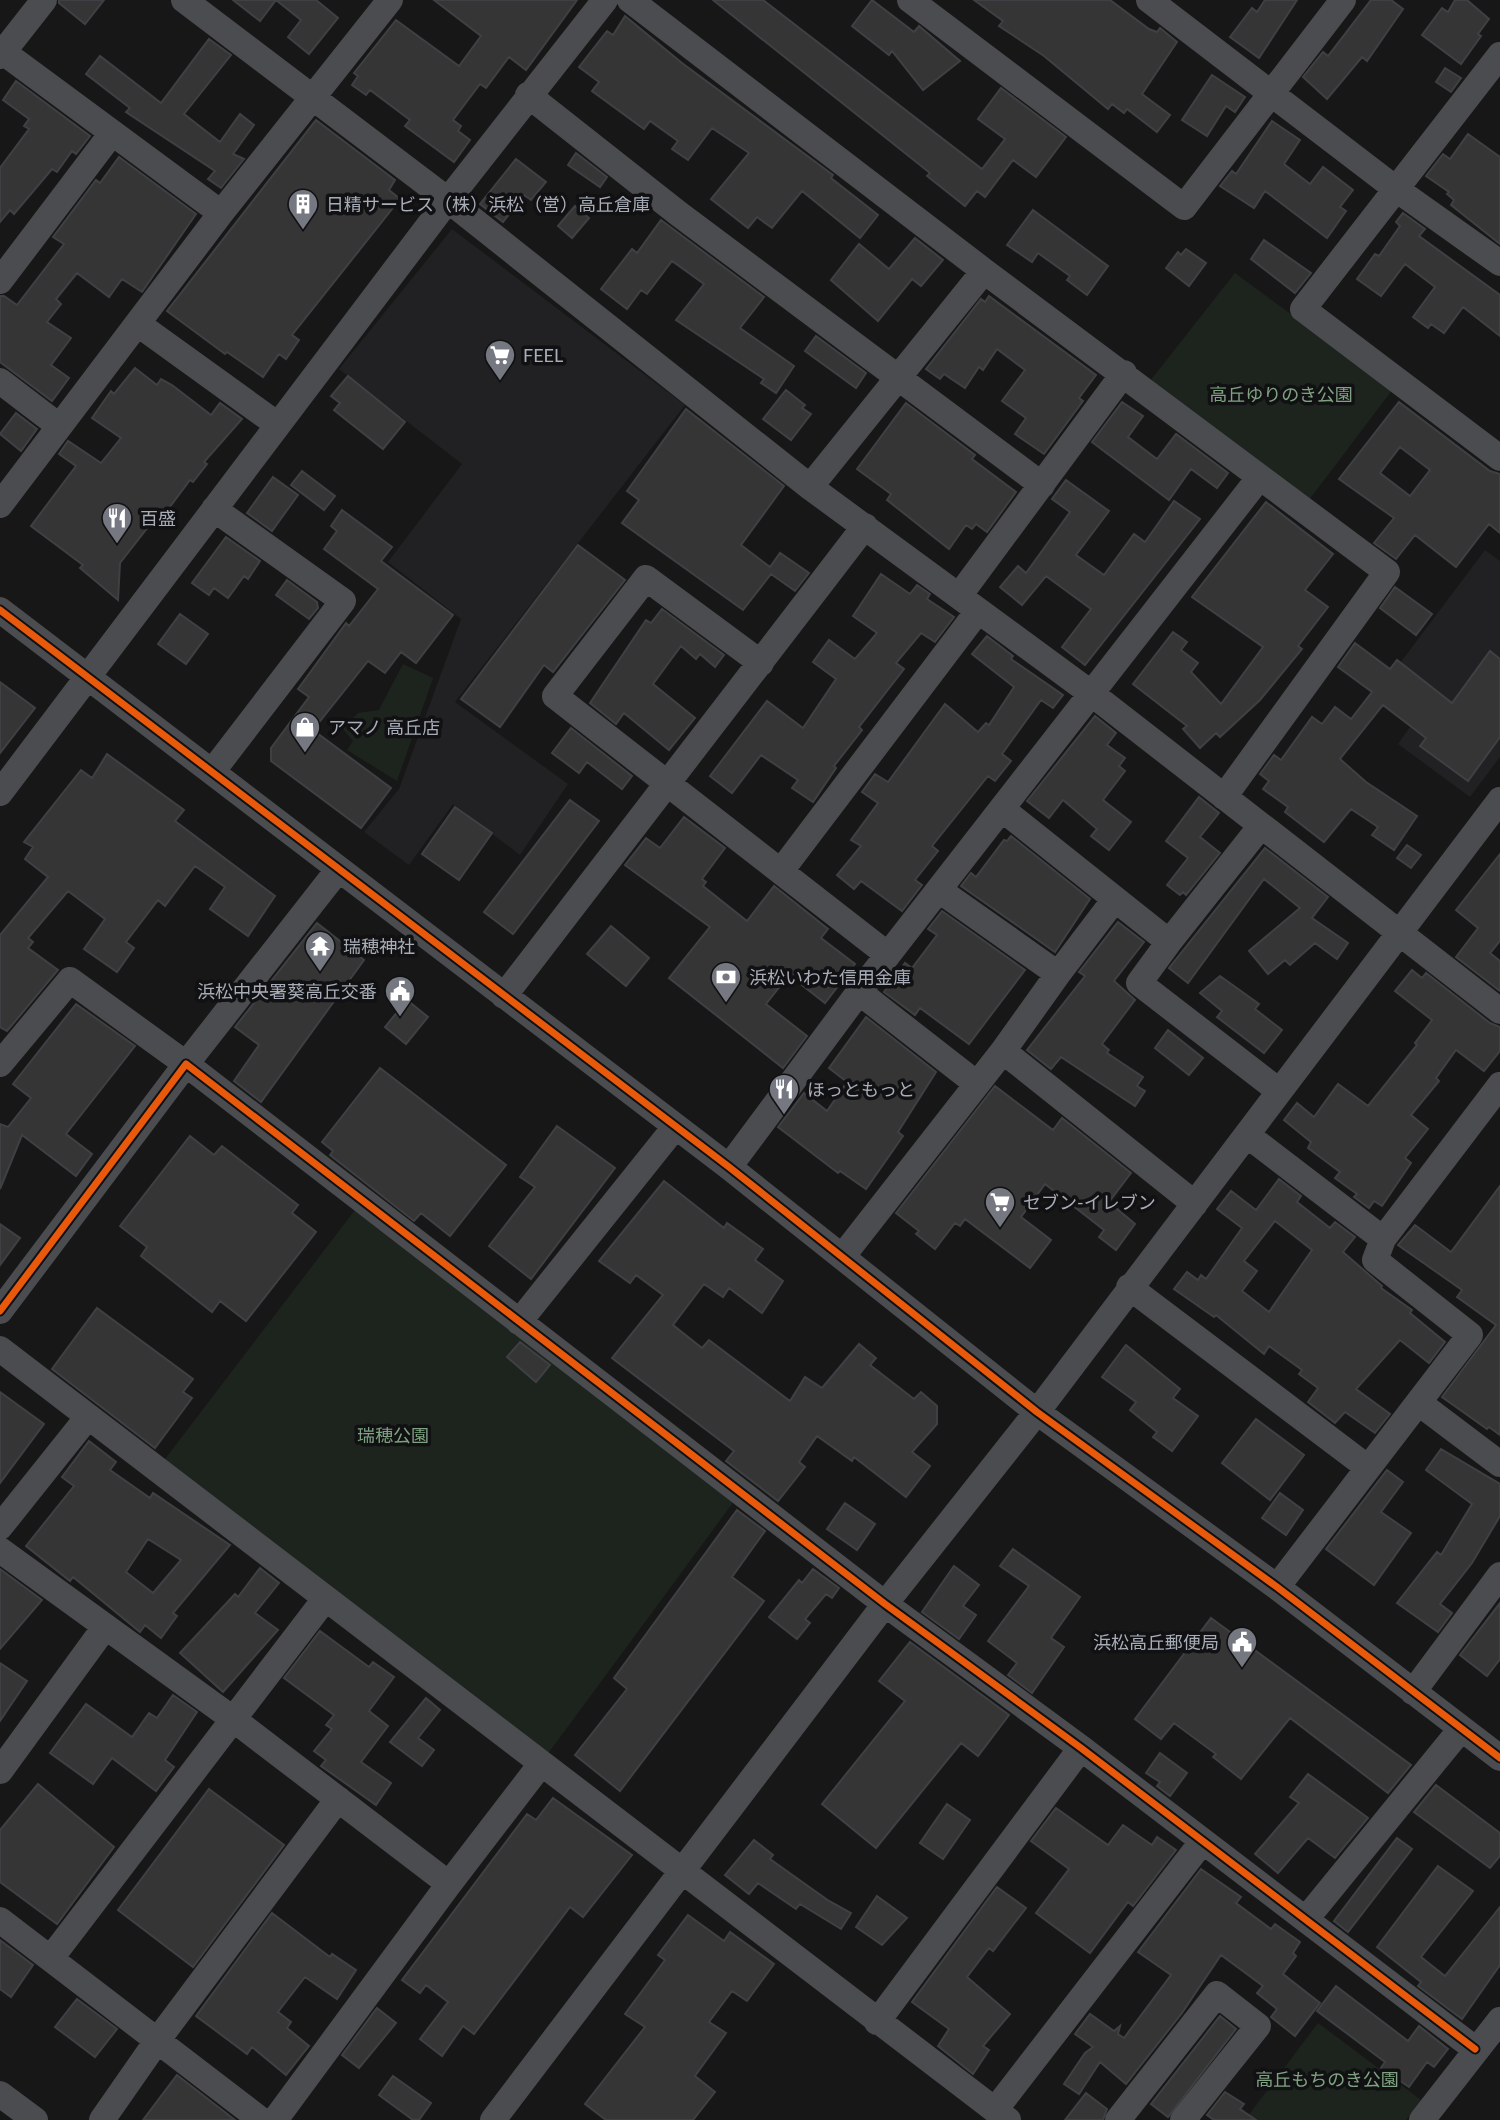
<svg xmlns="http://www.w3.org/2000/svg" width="1500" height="2120" viewBox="0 0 1500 2120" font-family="Lato,'Noto Sans JP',sans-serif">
<rect width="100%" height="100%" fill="#171717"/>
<path fill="#212123" d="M452 229 685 405 455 702 568 784 520 855 453 804 409 865 364 832 399 789 461 619 388 562 462 464 339 369Z
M1485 550 1500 561V757L1470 797 1398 744 1410 727 1373 699Z"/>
<path fill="#1d241e" d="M1235 273 1393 389 1306 504 1150 381Z
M403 664 433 678 397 781 347 750 353 741 343 729 358 713 379 710Z
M358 1206 730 1491 732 1504 547 1755 162 1463Z
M1318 2023 1421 2100 1406 2120H1245Z"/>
<path fill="#353536" stroke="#3f4043" stroke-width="2" fill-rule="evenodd" d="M59 0H104L85 24 59 3Z
M233 0H276L260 21Z
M276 0H316L338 18 309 54 288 37 301 20Z
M434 0H577L526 70 509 57 486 88 480 84 453 120 461 126 458 131 470 140 454 162 405 126 410 120 370 90 366 95 352 85 358 76 354 73 396 20 459 66 481 36Z
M713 0H763L982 169 1005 139 978 119 1001 88 1066 137 1036 177 1013 160 985 197 977 191 965 206 927 176 930 173Z
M872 0 914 32 919 26 960 61 923 90 892 51 889 55 852 26Z
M974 0H1110L1149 29 1157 32 1160 28 1177 42 1142 94 1170 115 1157 132 1127 109 1124 113 1112 104 1108 109 1044 56 999 26 1003 21Z
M1265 0H1297L1259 58 1230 37 1252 8 1257 12Z
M1371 0H1391L1403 9 1367 61 1362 57 1327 99 1303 77 1323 52 1328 56Z
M1455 0H1467L1489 19 1478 34 1481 36 1461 64 1422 35 1442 8 1448 12Z
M625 16 682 63 833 175 831 178 878 215 860 238 802 191 772 228 757 217 748 228 711 199 749 153 712 128 688 160 672 149 678 141 650 121 644 129 592 91 599 82 579 67 607 31 613 35Z
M209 39 231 55 184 114 220 142 240 114 254 125 233 154 244 159 221 188 208 179 215 171 126 112 130 108 86 74 100 56 161 103Z
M1445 68 1461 78 1451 92 1436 82Z
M1212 75 1245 97 1235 112 1226 106 1207 136 1182 120Z
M16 81 90 136 76 154 72 151 57 172 52 169 14 214 10 210 0 222V168L29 129 24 126 29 119 3 100Z
M316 120 395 180 389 190 400 199 292 335 299 340 286 359 279 354 263 377 227 352 225 354 167 311Z
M1272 121 1300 140 1284 164 1310 184 1323 167 1353 190 1340 207 1346 211 1327 238 1265 191 1254 208 1220 186 1232 171 1236 174Z
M1468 134 1500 157V244L1451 205 1454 200 1447 194 1449 192 1426 176 1443 154 1450 159Z
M576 153 607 177 600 187 568 165Z
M119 157 196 214 142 292 122 279 109 297 77 273 56 299 61 304 47 322 71 338 51 365 69 378 52 401 0 362V296H4L17 305 64 244 53 237 96 180 100 183Z
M516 159 546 182 531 200 524 195 503 222 480 204Z
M575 206 589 218 572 238 558 226Z
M1033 210 1108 266 1087 295 1067 280 1070 276 1038 253 1032 262 1007 245Z
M1403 213 1425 229 1419 236 1500 295V336L1463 307 1444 333 1431 324 1428 328 1413 317 1435 287 1405 264 1381 296 1357 279 1375 254 1379 256 1400 226 1396 222Z
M661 220 764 297 740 328 794 366 776 393 761 383 764 379 676 320 704 284 672 261 647 294 641 290 627 309 601 289 632 249 637 253Z
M915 238 943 260 921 286 912 279 878 321 831 280 859 244 889 269Z
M1264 240 1311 273 1295 293 1251 259Z
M1186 249 1206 263 1189 286 1166 268 1178 252 1181 255Z
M989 296 1096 375 1079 398 1083 401 1044 454 1015 434 1026 418 1002 401 1025 370 997 349 983 370 979 367 965 388 944 374 940 379 926 369 981 299 985 302Z
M816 336 866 373 856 388 805 351Z
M135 368 157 385 161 379 172 385 211 415 220 403 242 419 204 462 207 464 193 482 190 480 160 520 156 517 120 563 118 600 80 568 83 565 31 526 76 466 59 454 68 441 101 463 121 438 92 418 111 391 114 394Z
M348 376 405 422 383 449 334 410 340 403 331 396Z
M786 390 805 405 802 408 811 414 791 440 763 419Z
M1122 402 1143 416 1128 437 1157 459 1176 434 1228 473 1217 488 1191 469 1169 500 1092 442Z
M1399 402 1490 471 1500 474V533L1489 524 1456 567 1415 535 1396 559 1374 543 1394 518 1339 479ZM1400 447 1430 470 1410 496 1380 473Z
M906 403 975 455 972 459 1016 492 987 532 976 524 972 529 966 525 949 549 887 500 891 494 857 469Z
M686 409 784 486 741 545 770 567 780 553 809 573 795 591 771 574 743 610 622 523 639 500 627 491Z
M16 413 37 429 21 451 0 434Z
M302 471 335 496 324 510 291 485Z
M273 477 298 495 272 531 247 513Z
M1066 480 1109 511 1076 555 1104 575 1134 534 1145 542 1174 501 1200 519 1085 665 1062 647 1091 609 1046 576 1022 605 1000 587 1018 566 1026 573 1070 512 1052 499Z
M1266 502 1333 554 1305 590 1328 607 1298 646 1302 649 1260 700 1220 737 1216 733 1200 748 1183 729 1187 726 1133 684 1173 632 1187 642 1181 650 1198 663 1191 672 1221 704 1263 647 1192 597Z
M342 510 392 547 381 561 453 615 416 663 401 652 385 673 368 661 313 730 391 788 361 828 271 761V748L309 697 298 689 346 623 349 626 378 589 324 549 337 531 331 526Z
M226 537 260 561 248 579 244 576 228 598 214 588 209 595 192 583Z
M578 545 625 580 553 672 544 665 500 727 461 699Z
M881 574 910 594 917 585 930 594 927 599 954 617 935 642 921 633 896 663 904 669 859 727 862 730 834 766 836 768 813 802 792 788 798 780 761 755 732 793 710 776 767 701 803 728 836 679 813 662 829 640 855 659 877 633 853 616Z
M287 580 317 602 318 608 309 619 276 595Z
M1395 587 1432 614 1416 635 1380 608Z
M662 609 724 655 715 667 700 654 696 659 681 646 653 684 695 718 669 750 624 713 616 724 590 703 646 620 651 623Z
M180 614 208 634 186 664 158 644Z
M987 636 1013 656 1011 659 1063 695 1053 708 1041 700 1002 754 1011 761 995 781 988 776 932 846 938 851 915 880 922 885 902 911 861 881 854 889 837 875 861 846 851 840 878 803 862 792 875 774 888 782 945 704 978 732 986 723 989 725 1014 687 972 654Z
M1355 643 1390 669 1397 660 1452 703 1490 651 1500 659V737L1468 781 1420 746 1426 738 1383 705 1340 759 1366 782 1417 816 1394 850 1372 835 1378 827 1351 809 1324 842 1285 812 1288 807 1263 789 1269 781 1260 774 1274 755 1281 760 1312 717 1322 724 1335 707 1351 719 1372 692 1338 667Z
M0 682 35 708 0 753Z
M1095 716 1116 733 1107 745 1125 758 1119 766 1125 771 1103 800 1131 822 1109 850 1091 836 1097 829 1063 800 1049 818 1027 801Z
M571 728 632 776 622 789 587 762 579 773 552 753Z
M107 754 184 810 175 821 275 896 248 936 210 909 225 887 195 866 165 906 158 900 126 942 134 948 117 972 84 949 105 919 68 891 28 938 33 942 28 948 58 970 7 1031 0 1027V935L48 877 25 859 33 847 24 842 81 770 92 778Z
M1199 797 1219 813 1200 837 1220 853 1186 895 1183 892 1180 895 1167 885 1188 858 1166 841Z
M570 800 599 821 513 934 484 912Z
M455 807 492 833 459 880 422 854Z
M684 817 725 848 702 879 706 882 703 886 747 921 774 886 828 929 821 938 855 964 825 1003 789 975 766 1004 807 1036 783 1068 669 978 710 927 625 865 646 838 660 848Z
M1011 836 1090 899 1055 952 961 886 971 873 976 877 1004 840 1007 841Z
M1407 845 1421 855 1411 868 1397 858Z
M1265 848 1328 897 1312 918 1348 943 1337 959 1315 943 1290 965 1285 960 1268 974 1249 951 1300 908 1264 879 1188 983 1169 968Z
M1500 854V941L1490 953 1500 961V991L1456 957 1478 928 1456 910Z
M942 911 1025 970 969 1044 920 1008 915 1015 884 992 905 963 912 968 937 935 928 929Z
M1118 922 1144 942 1114 981 1135 1000 1102 1044 1109 1050 1107 1053 1143 1077 1137 1086 1145 1091 1135 1106 1061 1057 1051 1069 1027 1050 1085 976 1079 972Z
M317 923 364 960 261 1102 234 1081 259 1045 235 1027Z
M611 926 649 958 626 986 587 954Z
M1412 970 1422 978 1426 973 1490 1023 1500 1027V1051L1484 1071 1456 1050 1436 1078 1439 1081 1411 1115 1428 1129 1405 1158 1411 1163 1382 1206 1374 1201 1369 1208 1354 1197 1357 1194 1335 1178 1340 1172 1308 1148 1311 1142 1284 1120 1297 1103 1314 1117 1338 1084 1368 1106 1417 1045 1415 1043 1432 1020 1395 991Z
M1220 976 1259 1004 1255 1009 1282 1030 1264 1053 1217 1017 1222 1011 1200 993Z
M407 1000 428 1017 406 1044 385 1027Z
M76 1004 135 1046 66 1134 92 1154 76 1176 22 1135 0 1189V1124L8 1127 31 1098 13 1084Z
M866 1017 936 1072 898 1132 903 1136 866 1189 840 1171 838 1173 778 1127 804 1093 827 1111 847 1082 829 1068Z
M1168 1030 1203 1058 1189 1075 1155 1048Z
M380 1068 506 1165 450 1236 421 1213 414 1221 330 1155 333 1151 322 1142Z
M995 1086 1053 1130 1062 1118 1131 1173 1109 1202 1135 1224 1116 1250 1099 1237 1104 1230 1045 1184 1021 1217 1051 1240 1030 1268 965 1219 960 1226 955 1223 935 1249 916 1234 919 1231 896 1213Z
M557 1126 615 1168 531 1279 489 1246 535 1187 520 1177Z
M190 1136 214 1155 222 1146 298 1205 292 1213 316 1232 246 1321 220 1301 212 1312 141 1256 147 1247 120 1226Z
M1279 1179 1301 1196 1297 1202 1330 1228 1335 1222 1355 1237 1343 1252 1382 1286 1381 1288 1412 1310 1410 1313 1445 1342 1429 1363 1400 1340 1356 1389 1390 1414 1375 1433 1345 1412 1335 1423 1308 1402 1318 1388 1299 1374 1302 1370 1269 1346 1264 1354 1216 1315 1214 1317 1174 1289 1187 1272 1198 1280 1201 1275 1206 1279 1242 1228 1217 1209 1231 1191 1256 1210ZM1275 1221 1312 1250 1269 1312 1242 1291 1257 1271 1244 1261Z
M664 1181 724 1228 727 1223 763 1249 755 1260 783 1281 762 1313 729 1288 723 1297 704 1284 673 1325 702 1348 709 1340 790 1401 805 1377 822 1388 859 1344 876 1358 870 1365 914 1399 921 1392 937 1406V1424L912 1452 930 1466 906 1497 854 1457 852 1461 817 1436 799 1462 805 1467 778 1501 726 1461 734 1451 612 1358 663 1295 636 1275 630 1283 599 1261Z
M1500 1186V1435L1489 1427 1487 1429 1442 1397 1496 1325 1457 1297 1462 1290 1398 1245 1415 1225 1451 1252Z
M0 1224 20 1238 0 1265Z
M97 1308 193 1379 183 1392 192 1398 155 1448 52 1369Z
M520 1342 550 1365 536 1382 507 1357Z
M1126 1345 1180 1389 1173 1398 1198 1416 1172 1451 1153 1437 1157 1432 1130 1410 1136 1402 1102 1377Z
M0 1392 44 1424 0 1483Z
M1256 1419 1304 1455 1270 1500 1222 1463Z
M89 1441 116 1462 110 1470 150 1498 153 1493 230 1545 173 1613 177 1616 161 1638 145 1625 140 1632 73 1577 70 1581 26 1546 74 1486 62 1477ZM148 1539 181 1560 153 1593 126 1572Z
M1441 1449 1500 1484V1516L1472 1563 1440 1604 1452 1613 1438 1632 1397 1603 1437 1552 1441 1555 1472 1504 1426 1470Z
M1387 1470 1403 1482 1381 1512 1411 1533 1374 1585 1326 1549Z
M1280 1493 1303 1510 1286 1535 1262 1518Z
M845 1503 875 1524 857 1550 827 1529Z
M737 1510 765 1531 732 1577 764 1601 620 1791 575 1755 627 1689 614 1678Z
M1013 1549 1080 1597 1051 1638 1064 1647 1032 1693 1008 1675 1017 1663 988 1641 1029 1586 1000 1566Z
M954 1566 979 1585 963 1606 976 1615 959 1639 922 1612Z
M260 1568 279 1583 255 1613 278 1630 223 1692 180 1653 235 1594 238 1597Z
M0 1569 42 1600 0 1649Z
M813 1569 839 1588 832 1598 826 1594 805 1619 810 1623 797 1639 769 1617 799 1580 802 1583Z
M1500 1603V1659L1487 1676 1460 1655Z
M1211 1618 1411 1765 1388 1793 1290 1718 1241 1779 1213 1757 1216 1754 1174 1723 1161 1739 1135 1719Z
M320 1631 369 1667 373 1662 394 1677 369 1711 388 1726 361 1762 391 1783 376 1805 321 1766 326 1760 314 1751 332 1729 326 1725 334 1715 284 1678Z
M910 1642 1009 1715 978 1756 961 1743 876 1848 822 1804 905 1701 879 1681Z
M0 1663 27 1681 0 1721Z
M173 1695 197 1712 165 1760 174 1767 156 1791 112 1758 93 1784 50 1753 86 1704 132 1737 149 1713 157 1718Z
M426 1698 440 1710 418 1738 434 1750 422 1766 390 1742Z
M1160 1753 1187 1773 1170 1796 1157 1786 1160 1782 1146 1773Z
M1308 1774 1368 1818 1335 1858 1308 1838 1278 1873 1255 1854 1299 1803 1290 1797Z
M38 1784 114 1847 57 1924 0 1882V1830Z
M1436 1785 1500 1833V1856L1490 1868 1414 1812Z
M209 1789 284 1845 193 1967 118 1910Z
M553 1798 632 1855 583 1917 570 1907 474 2034 463 2026 442 2056 420 2039 448 2002 426 1985 420 1993 402 1980 527 1814 536 1820Z
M947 1804 970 1820 943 1859 920 1843Z
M1056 1808 1108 1845 1123 1825 1152 1845 1157 1837 1176 1850 1133 1906 1128 1902 1090 1953 1036 1913 1069 1869 1031 1841Z
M1397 1838 1412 1849 1348 1932 1334 1921Z
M754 1840 773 1855 770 1859 829 1901 851 1913 841 1929 800 1904 796 1909 758 1883 749 1894 725 1875Z
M1438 1866 1473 1891 1421 1957 1445 1976 1500 1907V1965L1462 2019 1418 1986 1421 1982 1377 1947Z
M1201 1869 1241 1897 1236 1903 1271 1929 1275 1924 1300 1942 1293 1953 1296 1956 1283 1974 1320 2003 1295 2036 1271 2017 1277 2009 1257 1993 1263 1986 1221 1955 1182 2013 1126 2084 1100 2062 1079 2094 1064 2084 1085 2053 1093 2047 1075 2034 1090 2014 1114 2031 1120 2026 1118 2034 1124 2038 1171 1975 1138 1952Z
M997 1887 1026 1908 993 1951 989 1948 967 1977 1010 2014 983 2046 989 2050 973 2074 938 2046 949 2029 912 2002Z
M877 1896 907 1918 882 1945 856 1927Z
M272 1913 330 1957 332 1954 356 1970 337 1999 305 1977 278 2012 291 2022 287 2028 309 2046 286 2075 252 2047 247 2054 196 2016Z
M688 1915 724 1941 730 1932 774 1964 747 2001 732 1991 709 2022 726 2033 695 2076 715 2092 693 2120H606L585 2104 645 2027 625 2014 665 1960 658 1955Z
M0 1940 33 1965 11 1997 0 1989Z
M1336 1986 1408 2041 1419 2026 1448 2049 1434 2067 1427 2062 1409 2087 1381 2068 1385 2062 1317 2011Z
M77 1999 117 2029 95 2057 55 2027Z
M377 2008 396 2023 359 2068 342 2055Z
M1220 2016 1236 2029 1168 2117 1151 2104Z
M177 2075 235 2120H143Z
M393 2076 431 2103 419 2120H413L379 2095Z
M1225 2092 1244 2104 1240 2109 1256 2120H1214L1207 2115Z
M1086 2093 1107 2109 1103 2120H1065Z"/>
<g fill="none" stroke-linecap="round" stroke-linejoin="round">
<path stroke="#4b4c50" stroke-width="26" d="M184 0 448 200 810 487 1092 694 1500 1011
M630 0 984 271 1387 572 1224 797
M910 0 1184 207 1343 0
M1149 0 1396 189 1500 263
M3 52 221 213
M1500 55 1303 309 1500 458
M0 56 44 0
M528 95 679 214 1042 485
M0 281 112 133
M138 324 278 425
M0 381 59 426
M810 487 984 271
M0 505 221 213 390 0
M959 596 1124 373
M0 610 729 1167 1037 1412 1277 1587 1500 1758
M761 663 646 578 555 696 888 955
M212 772 343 601 214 509
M0 793 448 200 605 0
M1002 809 1169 942 1139 983 1279 1091
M781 871 978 611
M939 890 1058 974 1003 1051 1195 1204
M1169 942 1260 827
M1058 974 1115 899
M859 992 977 1084
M504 996 865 526
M0 1064 70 980 186 1064 338 870
M1247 1135 1383 1239
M729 1167 859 992 1259 478
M842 1257 1003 1051
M1129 1287 1367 1467
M0 1311 186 1064 885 1604 1081 1748 1475 2049
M519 1322 675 1127
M0 1349 1008 2120
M1419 1403 1500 1464
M0 1527 87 1418
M0 1550 233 1719 449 1884 275 2120
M1277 1587 1470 1335 1375 1260 1383 1239 1500 1085
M1413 1692 1500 1575
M0 1771 105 1627
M449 1884 541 1764
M1306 1919 1461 1729
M0 1920 261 2120
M51 1958 325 1599
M877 2022 1081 1748
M0 2094 35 2120
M995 2110 1202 1842
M102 2120 157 2041 338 1799
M493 2120 885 1604 1037 1412 1500 800
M1118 2120 1217 1994 1258 2026 1183 2120
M1422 2120 1500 2020"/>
<g stroke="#111113" stroke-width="11">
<path id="cycleway" d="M0 610 729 1167 1037 1412 1277 1587 1500 1758
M0 1311 186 1064 885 1604 1081 1748 1475 2049"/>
</g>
<use href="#cycleway" stroke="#e8590c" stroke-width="7"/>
</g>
<defs>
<g id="building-pin" transform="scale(1.575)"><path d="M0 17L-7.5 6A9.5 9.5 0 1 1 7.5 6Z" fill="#757880" stroke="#111113"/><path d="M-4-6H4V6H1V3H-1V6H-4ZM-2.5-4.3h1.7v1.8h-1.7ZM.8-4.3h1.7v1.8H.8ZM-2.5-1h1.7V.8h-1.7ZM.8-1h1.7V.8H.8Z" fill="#fff"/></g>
<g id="supermarket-pin" transform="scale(1.575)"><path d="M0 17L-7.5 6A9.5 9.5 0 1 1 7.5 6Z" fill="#757880" stroke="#111113"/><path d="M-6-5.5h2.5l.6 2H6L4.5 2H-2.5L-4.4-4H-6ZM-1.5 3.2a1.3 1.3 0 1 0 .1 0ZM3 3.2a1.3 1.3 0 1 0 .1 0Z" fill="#fff"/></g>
<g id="restaurant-pin" transform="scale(1.575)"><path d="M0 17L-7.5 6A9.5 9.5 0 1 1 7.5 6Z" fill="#757880" stroke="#111113"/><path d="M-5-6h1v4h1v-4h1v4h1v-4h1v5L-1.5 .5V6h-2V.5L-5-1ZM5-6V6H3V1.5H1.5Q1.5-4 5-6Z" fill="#fff"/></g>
<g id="shop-pin" transform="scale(1.575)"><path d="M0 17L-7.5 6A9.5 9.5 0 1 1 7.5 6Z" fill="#757880" stroke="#111113"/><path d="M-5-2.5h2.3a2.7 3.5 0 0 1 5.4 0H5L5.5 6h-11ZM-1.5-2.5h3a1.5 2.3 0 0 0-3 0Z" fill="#fff"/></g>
<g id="temple-pin" transform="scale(1.575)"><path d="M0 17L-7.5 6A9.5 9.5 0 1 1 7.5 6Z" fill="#757880" stroke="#111113"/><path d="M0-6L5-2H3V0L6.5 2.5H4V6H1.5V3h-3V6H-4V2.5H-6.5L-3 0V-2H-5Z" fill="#fff"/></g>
<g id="bank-pin" transform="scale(1.575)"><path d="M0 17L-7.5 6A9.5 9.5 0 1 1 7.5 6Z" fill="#757880" stroke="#111113"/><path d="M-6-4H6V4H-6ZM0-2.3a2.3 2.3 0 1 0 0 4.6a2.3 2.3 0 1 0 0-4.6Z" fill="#fff"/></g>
<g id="civic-pin" transform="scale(1.575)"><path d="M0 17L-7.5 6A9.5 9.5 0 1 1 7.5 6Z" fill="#757880" stroke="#111113"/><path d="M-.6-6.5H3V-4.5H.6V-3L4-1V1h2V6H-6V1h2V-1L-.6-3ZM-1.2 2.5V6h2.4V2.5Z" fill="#fff"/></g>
</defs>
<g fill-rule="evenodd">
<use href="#building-pin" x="303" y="204"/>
<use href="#supermarket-pin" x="500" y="355"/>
<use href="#restaurant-pin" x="117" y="518"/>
<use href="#shop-pin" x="305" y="727"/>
<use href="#temple-pin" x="320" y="946"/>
<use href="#bank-pin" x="726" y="977"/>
<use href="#civic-pin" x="400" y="991"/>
<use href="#restaurant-pin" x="784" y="1089"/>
<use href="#supermarket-pin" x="1000" y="1202"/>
<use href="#civic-pin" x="1242" y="1642"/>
</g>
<g text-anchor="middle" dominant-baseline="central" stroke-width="7" stroke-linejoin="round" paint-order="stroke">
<g font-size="18" fill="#a8adb8" stroke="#111113" text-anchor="start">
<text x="326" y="204">日精サービス（株）浜松（営）高丘倉庫</text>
<text x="523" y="355">FEEL</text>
<text x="140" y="518">百盛</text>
<text x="328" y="727">アマノ 高丘店</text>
<text x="343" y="946">瑞穂神社</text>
<text x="749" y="977">浜松いわた信用金庫</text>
<text x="377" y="991" text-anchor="end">浜松中央署葵高丘交番</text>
<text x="807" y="1089">ほっともっと</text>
<text x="1023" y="1202">セブン-イレブン</text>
<text x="1219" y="1642" text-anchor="end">浜松高丘郵便局</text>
</g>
<g font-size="18" fill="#7fa381" stroke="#111113">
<text x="1281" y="394">高丘ゆりのき公園</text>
<text x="393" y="1435">瑞穂公園</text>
<text x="1327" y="2079">高丘もちのき公園</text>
</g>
</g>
</svg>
